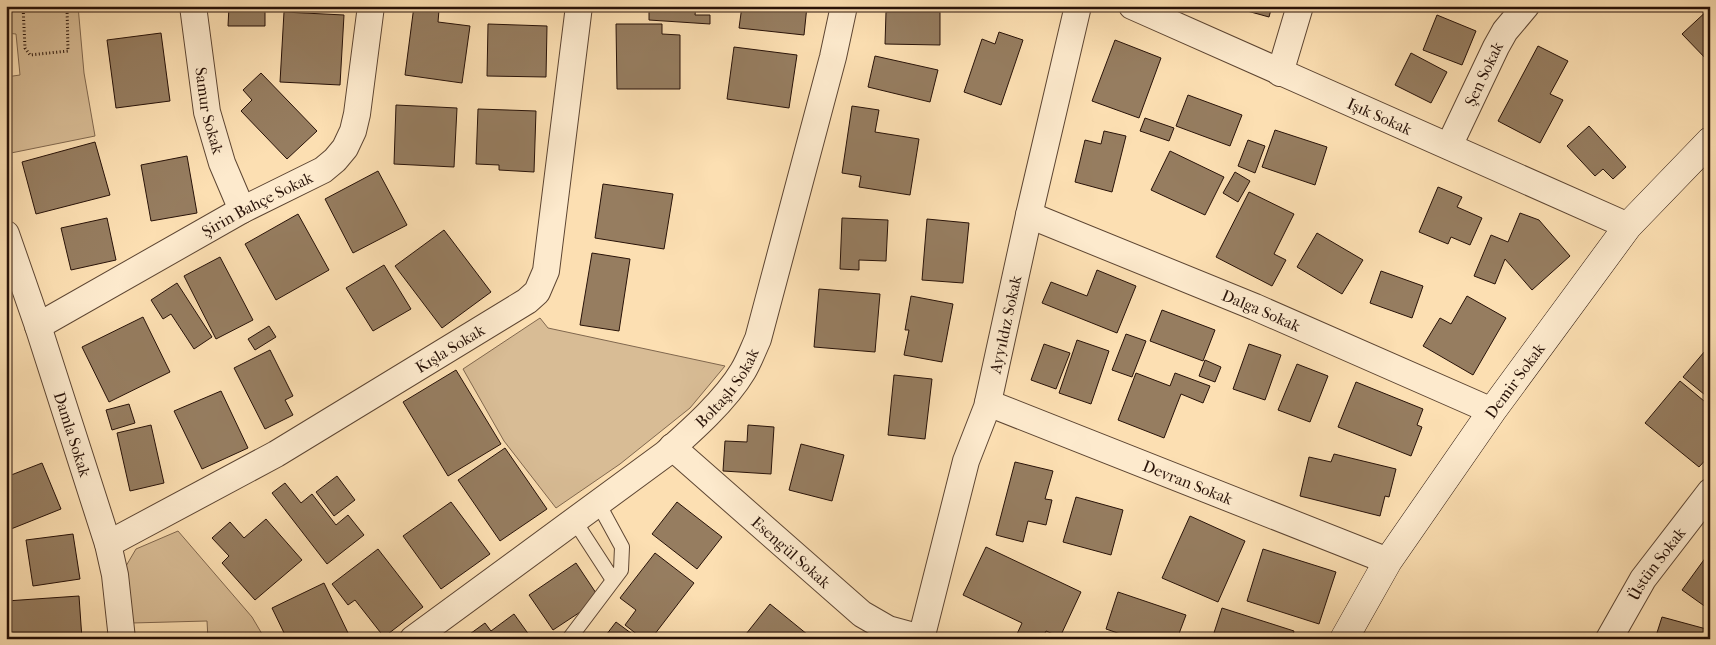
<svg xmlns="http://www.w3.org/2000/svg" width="1716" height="645" viewBox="0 0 1716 645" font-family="'IM FELL French Canon',serif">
<rect width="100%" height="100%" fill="#fcdfb2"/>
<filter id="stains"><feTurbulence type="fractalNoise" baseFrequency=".004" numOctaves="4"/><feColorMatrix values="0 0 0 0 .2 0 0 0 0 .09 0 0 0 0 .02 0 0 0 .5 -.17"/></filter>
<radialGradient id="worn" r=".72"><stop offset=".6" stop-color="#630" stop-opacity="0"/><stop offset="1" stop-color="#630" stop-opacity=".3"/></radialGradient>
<path fill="#d8bc95" stroke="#80674e" d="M6 6H78L84 73 95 136 6 154V77L20 75 16 34 6 33Z
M540 318 548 328 725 366 690 408 620 464 556 508 504 441 463 369Z
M178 531 252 617 265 639H208L207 621 132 623 126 566 136 549Z"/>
<path fill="#967d60" stroke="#281208" d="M229 6H265V26H228Z
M414 6 439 10 438 22 470 26 462 83 405 75Z
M649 6H696L695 15H710V24L649 20Z
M742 6H807L804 35 739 28Z
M1229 6H1272L1269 17Z
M1710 8V63L1682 34Z
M284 12 344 15 340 85 280 82Z
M886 12H940V45L885 44Z
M1437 15 1476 31 1462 65 1423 50Z
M488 24 547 26 546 77 487 76Z
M616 24H662V34L680 35V89H617Z
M999 32 1023 40 1001 105 964 92 982 39 995 44Z
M161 33 170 101 116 108 107 40Z
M1115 40 1161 58 1139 118 1092 101Z
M1538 46 1568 61 1550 94 1563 100 1540 143 1498 121Z
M734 47 797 55 789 108 727 99Z
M1411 53 1447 72 1431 103 1395 85Z
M875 56 938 70 930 102 868 87Z
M261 73 317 131 287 159 241 111 252 100 243 90Z
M1188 95 1242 115 1230 146 1176 126Z
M396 105 457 108 454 167 394 164Z
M852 106 879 110 875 132 919 139 910 195 859 187 861 176 842 173Z
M478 109 536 111 534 172 499 170V165L476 164Z
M1145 118 1174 128 1169 141 1140 131Z
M1589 126 1626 167 1613 179 1603 169 1595 176 1567 146Z
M1275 130 1327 147 1315 185 1262 167Z
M1104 131 1126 136 1112 192 1075 182 1085 140 1101 144Z
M1248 140 1265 146 1255 173 1238 166Z
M95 142 110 195 36 214 22 162Z
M1170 151 1224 177 1205 215 1151 190Z
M187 156 197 213 151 221 141 165Z
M378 171 407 225 353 253 325 199Z
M1235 172 1250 181 1238 202 1223 193Z
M603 184 673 194 664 249 595 238Z
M1438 187 1462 197 1457 207 1482 218 1470 245 1451 237 1448 244 1419 232Z
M1249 192 1294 214 1274 254 1286 260 1272 286 1216 257Z
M1520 213 1539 220 1570 256 1532 290 1505 259 1495 284 1474 276 1491 235 1508 242Z
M298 214 329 270 276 300 245 244Z
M107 218 116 260 71 270 61 228Z
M842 218 888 220 886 261 859 260V270L840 269Z
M927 219 969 223 963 283 922 280Z
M444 230 491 292 442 328 395 266Z
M1317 233 1363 260 1342 294 1297 267Z
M592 253 630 259 619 331 580 325Z
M220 257 253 320 216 339 184 276Z
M384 265 411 309 373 331 346 288Z
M1097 270 1136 286 1117 333 1042 303 1051 282 1087 296Z
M1381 271 1423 286 1412 318 1370 303Z
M177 283 212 337 194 349 171 314 163 319 151 300Z
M819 289 880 294 875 352 814 347Z
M911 296 953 304 942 362 904 355 909 330H905Z
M1467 296 1506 318 1473 375 1423 346 1440 318 1451 324Z
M1162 310 1215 330 1203 361 1150 341Z
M143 317 170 372 109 402 82 347Z
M269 326 276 337 255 350 248 339Z
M1126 334 1146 341 1132 377 1112 370Z
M1077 340 1109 351 1091 404 1059 393Z
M1044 344 1070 353 1056 389 1031 380Z
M1249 344 1281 355 1265 400 1233 389Z
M1710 345V399L1683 377Z
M270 350 293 396 285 400 293 415 265 429 234 368Z
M1205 360 1221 367 1215 382 1199 376Z
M1297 364 1328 376 1310 422 1278 410Z
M456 370 501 444 448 476 403 402Z
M1136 373 1170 386 1175 373 1210 386 1203 403 1181 394 1164 438 1118 420Z
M894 375 932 379 925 439 888 435Z
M1680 381 1710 406V455L1699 467 1645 423Z
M1356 382 1423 409 1417 425 1422 427 1411 456 1338 427Z
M221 391 248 448 202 469 174 411Z
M129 404 135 423 112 430 106 410Z
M151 425 164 483 130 491 117 433Z
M748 425 774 427 771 474 723 471 725 441 747 442Z
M801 444 844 455 832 501 789 490Z
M505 448 547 509 500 541 458 480Z
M1334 454 1396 469 1389 497 1385 496 1380 516 1300 496 1309 457 1331 462Z
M1015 462 1053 471 1045 499 1052 500 1046 525 1028 521 1023 542 996 535Z
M42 463 61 509 6 531V477Z
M337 476 355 500 334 516 316 492Z
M285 483 301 503 312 494 336 525 348 515 364 535 327 564 272 493Z
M1076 497 1123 510 1111 555 1063 542Z
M451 502 490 554 441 589 403 536Z
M677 502 722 537 697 569 652 534Z
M1190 516 1245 541 1218 602 1162 578Z
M266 519 302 560 255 600 222 563 229 556 212 538 230 522 244 538Z
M73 534 80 579 33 586 26 540Z
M986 547 1081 592 1060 637 1046 631 1042 639H1027L1017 634 1022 623 963 595Z
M378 549 423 607 384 637 355 600 348 605 332 584Z
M1263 549 1336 572 1319 624 1247 601Z
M655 553 694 583 651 639H643L625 625 636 610 620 598Z
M1706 557 1710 560V610L1682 590Z
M576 563 600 599 553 630 529 595Z
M324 583 349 635 340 639H287L272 608Z
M1118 592 1186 615 1177 639H1135L1106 629Z
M79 596 82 639H6V601Z
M770 604 813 639H742Z
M1222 608 1294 631 1292 639H1212Z
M514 614 532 639H463L485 623 491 631Z
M1662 617 1710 630V639H1655Z
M616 622 639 639H603Z
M215 634V639H157V637Z"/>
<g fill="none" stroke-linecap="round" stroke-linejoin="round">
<g stroke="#5d4532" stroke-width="16">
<path id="lane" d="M574 520 613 580
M569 639 621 570 622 547 598 503"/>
</g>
<g stroke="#5d4532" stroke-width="28">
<g id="street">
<path id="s1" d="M193 6 207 112 222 163 242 210"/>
<path id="s2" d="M1132 6 1628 226"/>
<path d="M1280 73 1300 6"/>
<path id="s3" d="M1449 146 1496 47 1505 31 1526 6"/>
<path id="s4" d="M1029 215 1255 307 1492 411"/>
<path id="s5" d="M6 234 38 326 108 544 115 575 122 639"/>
<path id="s6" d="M38 326 242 210 323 170 335 160 345 148 353 131 357 114 371 6"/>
<path id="s7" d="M988 403 1388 561"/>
<path id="s8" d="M672 447 862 614 888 629 921 638"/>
<path id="s9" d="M108 544 276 454 527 301 537 292 546 271 579 6"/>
<path id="s10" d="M413 639 665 454C691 431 725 401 743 371 749 361 753 350 758 339L833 57 844 6"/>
<path id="s11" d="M921 639 966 461 987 407 1029 215 1078 6"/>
<path id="s12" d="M1609 639 1643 579 1710 492"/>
</g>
</g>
<g stroke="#281208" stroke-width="29">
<g id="secondary">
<path id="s13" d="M1344 639 1388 561 1492 411 1628 226 1710 141"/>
</g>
</g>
<path stroke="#281208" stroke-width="3" stroke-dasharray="1 2.5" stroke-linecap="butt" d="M23 6 25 48 30 55 68 51 67 6"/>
<use href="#lane" stroke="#fdeacd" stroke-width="14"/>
<use href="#street" stroke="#fdeacd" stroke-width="26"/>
<use href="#secondary" stroke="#fdeacd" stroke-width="28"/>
</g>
<g text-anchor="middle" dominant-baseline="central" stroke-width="4" stroke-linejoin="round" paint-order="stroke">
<g font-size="16" fill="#281208" stroke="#fdeacd">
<text stroke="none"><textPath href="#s3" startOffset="80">Şen Sokak</textPath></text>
<text stroke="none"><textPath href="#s1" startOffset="106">Samur Sokak</textPath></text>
<text stroke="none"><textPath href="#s2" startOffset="271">Işık Sokak</textPath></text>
<text stroke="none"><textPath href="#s6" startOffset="251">Şirin Bahçe Sokak</textPath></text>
<text stroke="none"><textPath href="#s4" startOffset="251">Dalga Sokak</textPath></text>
<text stroke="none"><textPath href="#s11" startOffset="326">Ayyıldız Sokak</textPath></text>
<text stroke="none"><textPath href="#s9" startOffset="394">Kışla Sokak</textPath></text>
<text stroke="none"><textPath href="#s13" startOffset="310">Demir Sokak</textPath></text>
<text stroke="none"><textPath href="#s10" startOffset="404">Boltaşlı Sokak</textPath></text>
<text stroke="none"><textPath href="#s5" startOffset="211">Damla Sokak</textPath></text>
<text stroke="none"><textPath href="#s7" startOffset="215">Devran Sokak</textPath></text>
<text stroke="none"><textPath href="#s8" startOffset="159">Esengül Sokak</textPath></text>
<text stroke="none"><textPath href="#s12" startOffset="89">Üstün Sokak</textPath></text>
</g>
</g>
<rect width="1716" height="645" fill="none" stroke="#fcdfb2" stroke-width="25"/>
<rect x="8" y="8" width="1701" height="630" fill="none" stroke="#281208" stroke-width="2.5"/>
<rect x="12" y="12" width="1691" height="620" fill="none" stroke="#281208"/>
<rect width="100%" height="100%" filter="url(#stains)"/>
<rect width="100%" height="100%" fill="url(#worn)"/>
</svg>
